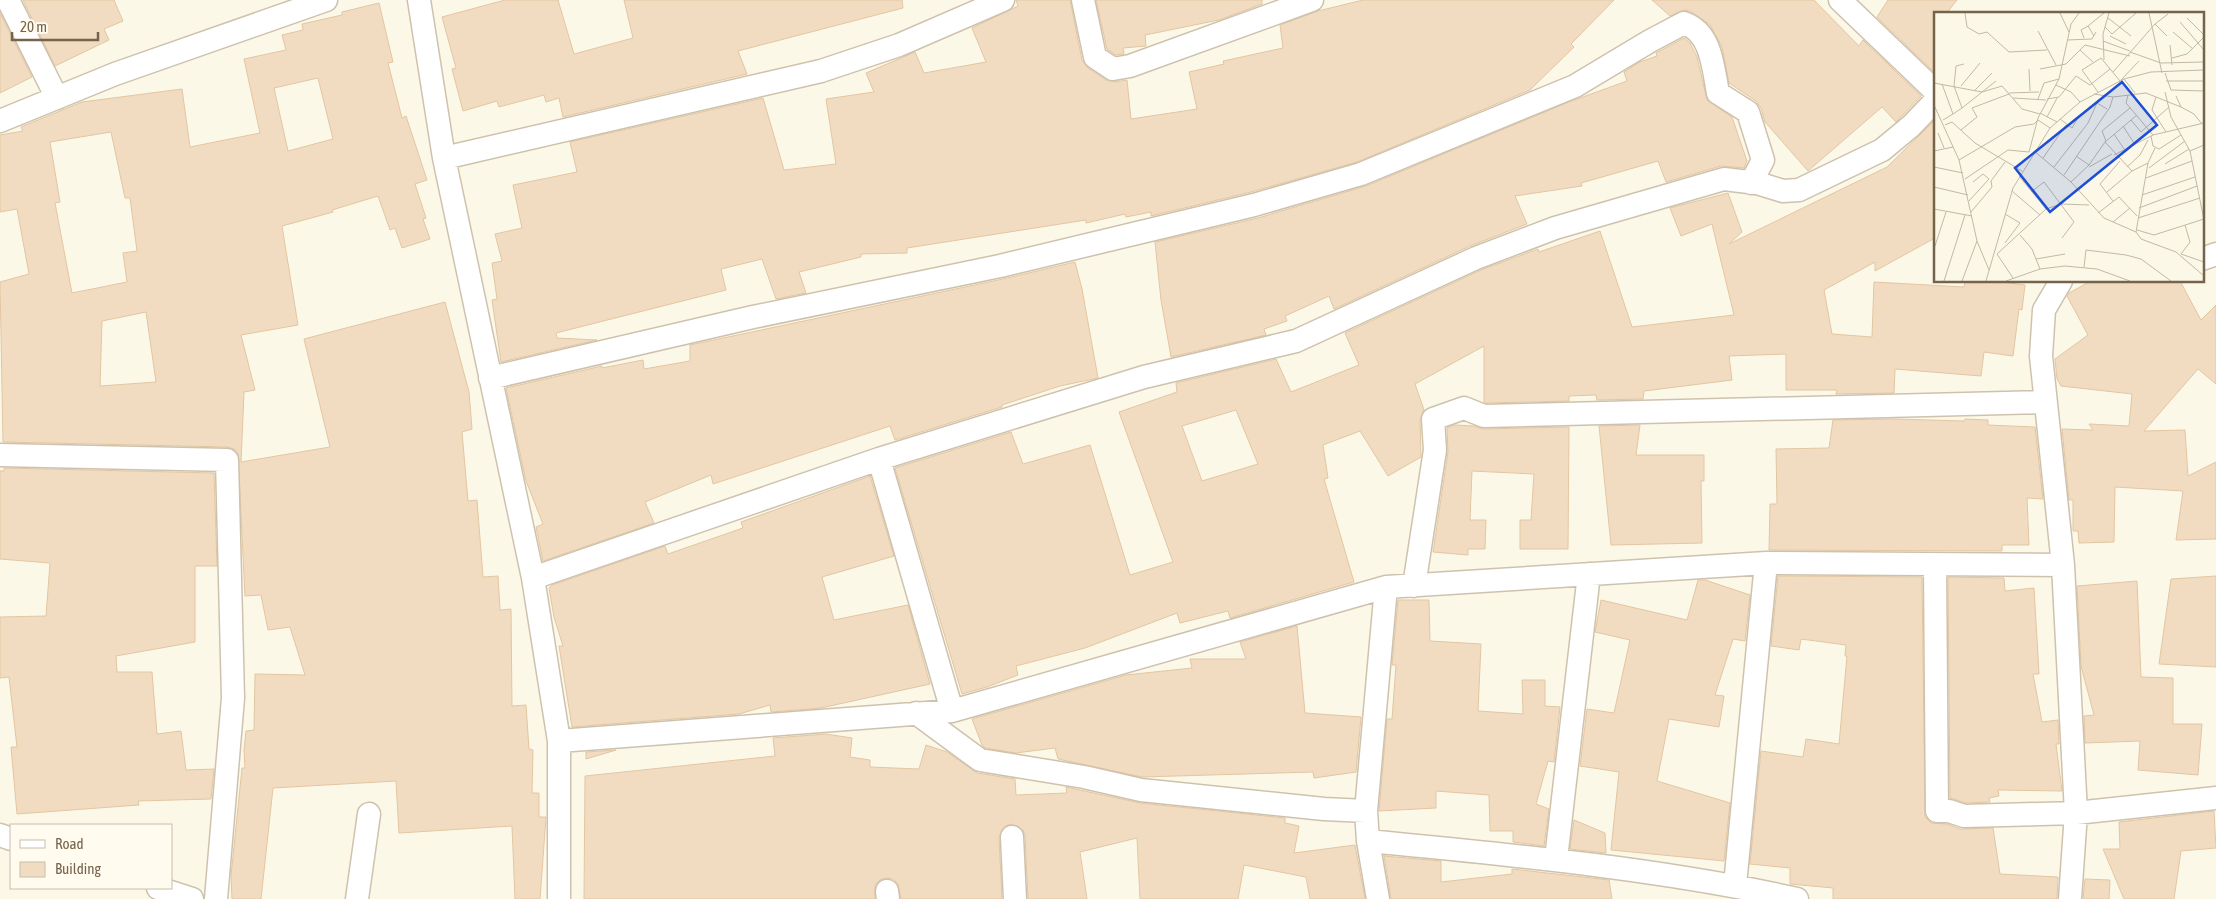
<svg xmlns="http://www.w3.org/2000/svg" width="2216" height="899" viewBox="0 0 2216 899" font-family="'Asap Condensed',sans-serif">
<rect width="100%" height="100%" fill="#fcf8e8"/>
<path fill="#f1dcc1" stroke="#e3c6a1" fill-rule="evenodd" d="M23 0H114L123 21 104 29 109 40 55 66Z
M505 0H558L574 54 633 38 624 0H902L903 8 738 51 747 74 563 117 559 98 546 102 544 95 499 107 497 101 463 111 452 69 456 68 442 17Z
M1016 0H1070L1082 60 1088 68 1106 80 1115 82 1127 80 1131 119 1197 109 1189 72 1224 64 1223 61 1283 48 1280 25 1318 11 1363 0H1614L1571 44 1574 47 1530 90 1357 162 1251 192 1151 216V212L1126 217 1125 214 1086 223V220L907 248V253L861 254V257L799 272 806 293 776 299 762 259 721 269 726 290 556 333 557 338 597 340 501 362 492 300 497 299 492 263 502 261 495 234 522 228 513 185 577 172 570 142 763 98 784 170 836 164 826 99 874 92 866 73 915 52 924 73 986 62 972 28 1018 6Z
M1096 0H1262V4L1219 20 1145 35 1146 46 1123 48 1124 54 1116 55 1107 49Z
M1652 0H1814L1859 46 1863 40 1921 96 1896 122 1882 107 1808 171 1765 122 1761 108 1756 101 1729 83 1722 47 1710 25 1690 11 1684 10 1670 16Z
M1888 0H1957L1946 14H1935V73L1877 17Z
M379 3 393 62 388 63 402 118 406 116 427 180 415 184 426 218 423 219 430 239 402 248 395 228 390 230 378 196 332 210 333 212 282 226 298 325 241 335 255 390 244 392 241 462 330 447 304 339 445 302 469 392 472 429 462 432 468 501 477 500 483 577 498 576 500 610 511 609 512 706 526 705 529 749 533 750 532 793H539V817H546L540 899H515L512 826 399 833 396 781 273 788 261 899H232L231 876 242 768H245L244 750 246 731 254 730 255 674 305 675 290 627 268 630 261 595 245 596 238 454 234 449 227 447 3 442 0 282 29 274 17 209 0 212V135L23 131 21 127 82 102 182 89 190 147 260 133 244 59 286 50 282 35 303 30 302 24 342 15V12ZM318 78 333 139 288 151 274 88ZM111 132 125 198H130L137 251 123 253 127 282 72 293 55 203 60 202 50 142ZM146 312 156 382 100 386 102 321Z
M0 13 32 77 0 93Z
M1684 38 1690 43 1697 57 1707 100 1732 117 1747 161 1744 168 1721 166 1666 182 1658 161 1581 183 1582 186 1515 196 1527 224 1470 246 1334 309 1329 296 1285 316 1287 321 1264 329 1266 335 1171 357 1161 300 1155 242 1258 218 1366 186 1569 102 1627 81 1624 72 1640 62 1657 56 1656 53Z
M1935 120V238L1875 271V262L1824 290 1832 334 1872 337 1874 282 1964 287 1965 281H1995L2025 285 2022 310 2019 309 2013 356 1984 352 1981 376 1895 369 1894 393 1836 394 1837 390H1786V354L1729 356 1732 380 1644 391 1643 399 1597 400 1596 395 1569 396V401L1486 403 1484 402V346L1415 384 1424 410 1420 420 1421 457 1388 476 1360 431 1323 445 1328 478 1324 479 1354 582 1230 618 1228 611 1180 623 1177 613 1085 648 1016 666 1018 675 987 687 962 694 895 468 1011 432 1023 464 1090 445 1130 575 1173 562 1119 412 1177 392 1176 383 1276 359 1291 392 1359 365 1345 333 1481 270 1538 249 1539 252 1600 231 1632 327 1734 315 1712 224 1681 236 1670 208 1728 193 1742 232 1729 244 1887 167ZM1236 410 1258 464 1202 481 1182 426Z
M1075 262 1082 289 1098 378 1060 386 1002 405V407L895 440 890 426 713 484 711 475 645 502 654 523 543 561 536 527 543 524 526 481 506 388 602 366V368L643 360 644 369 690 361V345L1003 279Z
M2091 281H2180L2201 320 2216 305V384L2198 369 2144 431 2185 430 2188 476 2216 462V539L2176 540 2183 491 2115 487 2114 542 2079 543 2078 531H2073V500H2069L2062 429 2093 430 2089 424 2129 426 2132 394 2061 386 2057 379 2055 359 2088 335 2067 296 2069 293Z
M1894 419 1964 421 1965 419 1988 420V425L2035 427 2043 499 2027 498 2029 545H2002V551L1769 550 1770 504H1777L1776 449 1829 448 1833 420Z
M1455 425 1473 426 1484 429 1569 427 1568 549H1520V520H1531L1534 474 1472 471 1470 520H1486L1485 549H1468V555L1433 552 1448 452 1447 428Z
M1640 425 1636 455H1704V481H1701L1702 543 1611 545 1599 426Z
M4 468 214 473 217 566H195V642L116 656 117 672H152L157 734 181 731 186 770 214 769 211 799 138 801 139 805 17 814 11 747H17L9 677 0 678V617L46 616 50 563 0 559V471H4Z
M870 476 894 556 822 577 834 620 908 605 930 684 821 708 771 712 770 705 739 714 572 727 559 646H563L554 617 549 588 552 585 665 546 668 554 743 528 741 522Z
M1778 576 1922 577 1925 817 1931 823 1947 824 1960 829 1993 828 2000 874 2058 877 2057 899H1833V888L1790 884V868L1750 864 1761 751 1803 757 1806 739 1839 744 1847 656H1845L1846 645 1801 639 1799 650 1771 646Z
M2216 576V667L2159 664 2171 579Z
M1948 577 2004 578 2005 591 2034 588 2039 674H2033L2042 722 2058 720 2059 744H2056L2062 791 1998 790 1999 796 1989 798 1990 802 1966 803 1950 798Z
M1698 580H1705L1750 595 1745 641 1733 639 1715 695 1724 696 1719 727 1669 719 1657 781 1730 803 1724 861 1611 850 1619 772 1580 766 1587 709 1614 713 1630 640 1595 632 1601 600 1687 620Z
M2137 581 2141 677 2173 678V724H2202L2198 775 2138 770 2140 741 2085 743 2084 716 2094 715 2081 666 2077 586Z
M1398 600H1429L1430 641 1481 644 1478 711 1523 714 1522 680H1545V706L1560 707 1554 762 1548 761 1536 804 1549 809 1544 846 1513 842V831H1490L1489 795 1436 791V808L1379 811 1387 719H1392L1396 665H1392Z
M1297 626 1305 713 1361 717 1356 772 1314 778 1313 772 1142 777 1058 759 1055 748 1016 753 985 748 982 745 972 719 1126 675 1192 668 1190 659H1246L1240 642Z
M826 734 852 738 850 757 870 760V767L919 769 926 745 947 752 977 773 1015 779 1016 795 1067 793 1066 787 1140 803 1285 818V823L1299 826 1294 853 1355 845 1365 899H1310L1306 877 1244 865 1238 899H1140L1137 838 1080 852 1087 899H1028L1025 836 1023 830 1012 824 1005 826 999 837 1002 899H901L898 884 893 879 886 878 880 880 875 885V899H584L585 776 775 756 773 738Z
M616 750 586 759V752Z
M2214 811 2216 848 2181 851 2174 899H2124L2103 849H2120L2119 822Z
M1574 820 1605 833 1606 853 1570 849Z
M1384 856 1441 861V882L1512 874V869L1609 880 1612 899H1391Z
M2085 879 2110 880 2109 899H2083Z"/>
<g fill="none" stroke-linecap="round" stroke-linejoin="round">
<g stroke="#cec2ae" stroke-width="25">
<path id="minor" d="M8 0 57 98
M419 0 444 158 533 578 559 741V899
M1083 0 1095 57 1113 69 1130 66 1312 0
M1840 0 1935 91
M0 121 115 74 326 0
M444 158 821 71 899 45 1003 0
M2202 259 2216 254
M2061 281 2044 310 2041 356 2063 565 2076 813 2070 899
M490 378 753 317 1000 266 1254 205 1361 174 1575 86 1650 41 1684 23C1712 33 1713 68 1718 93L1748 112 1763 160 1751 183
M0 455 227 460 233 698 216 899
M879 459 952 711
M1935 565 1937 811H1949L1964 816 2076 813 2216 798
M533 578 879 459 1144 377 1296 341 1476 258 1555 228 1724 179 1757 183 1783 191 1799 190 1882 150 1911 126 1935 101
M1414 586 1435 450 1433 419 1464 408 1484 416 2045 402
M916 713 980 760 1084 777 1141 790 1324 809 1366 811
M559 741 952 711 1386 587 1766 563 2063 565
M0 835 11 839
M1012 837 1015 899
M1368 841C1512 855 1656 868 1797 899
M1556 859 1589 574
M1735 885 1766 563
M158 888 192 899
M887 891 888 899
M357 899 369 814
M1378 899 1368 841 1366 811 1386 587"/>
</g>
<use href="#minor" stroke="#fff" stroke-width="22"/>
</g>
<g transform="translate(1934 12)">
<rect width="270" height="270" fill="#fcf8e8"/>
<path fill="none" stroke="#c2b8a5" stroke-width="1" d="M31 1 33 15 45 22 53 20 75 40 113 38M126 1 135 20M215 1 228 61M174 6 197 24M253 6 270 23M246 10 270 38M221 12 234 2M171 15 178 22 202 1M104 19 122 53M239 20 259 37M160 24 154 14 170 1M176 24 192 32M150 26 147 18 154 14M133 28 158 27 162 20M169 29 196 39M236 33 238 53M146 38 159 50M196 40 227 51 270 50M238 46 253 42 270 25M170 48 169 22 175 1M95 57 96 79M106 57 132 52 151 33 196 44M179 60 221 12 233 24M231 61 237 78 270 79M190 67 201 81M187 68 205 49M232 69H270M0 71 48 80 68 74 88 97 106 102M8 72 19 102 9 108M122 73 137 80 146 90M27 74 46 51M41 78 58 61M164 80 148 58 167 46 186 69M231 80 237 105 256 139 270 208M75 81 105 80M160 82 179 85 212 81 247 95M194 83 192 91 219 123M242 84 247 95 260 102 268 112M222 85 218 98 232 120M79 86 112 88M104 87 110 71 125 67M113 87 125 85 142 64 156 73 176 57M0 93 25 148 43 229 55 258M28 96 62 69M106 101 123 110M19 102 28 96 20 74 22 54 30 52M113 105 123 86M126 107 138 116 145 104M197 108 207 120 235 95M11 113 18 110 41 131 88 159M189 114 200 131M27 118 43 105 38 96 75 82M4 121 10 136M180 122 190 137M217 124 219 134 225 137 247 123M172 129 168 119 196 96M171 130 198 159M0 139 19 135M100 139 137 170 170 206 202 220 207 227 242 240 270 264M256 139 270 133M95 140 104 106 125 67 137 12 145 1M180 143 219 123 270 111M142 144 155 153M109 146 132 113M25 148 81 115 100 112 104 108 116 116M231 152 255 137M0 155 29 161M120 155 154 111 163 91 173 97M155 155 178 142M193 155 206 143 214 128M215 156 251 129M130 163 176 95 179 85M85 164 112 197M212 166 258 149M31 167 74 138 95 140M39 170 49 162 55 167M137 170 155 153 171 130 203 103M0 175 34 183M78 179 106 203M97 180 110 170 140 210 128 226M173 180 198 159 214 151 221 136M208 183 261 165M35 189 55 167M179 189 166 172 186 149M205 196 263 174M0 197 38 204M37 200 58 175 57 169 71 150M164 201 185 185 203 204M204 206 266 186M179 210 196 196M203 218 220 223 270 207M202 220 214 151M86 223 98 237 106 257M71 231 86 211 71 202M0 237 12 200M63 242 112 197 127 192 155 193M63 242 79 266M247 242 256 230 251 213M247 242 270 250M102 247 131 242M150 255 152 238 192 243 207 247 237 269M10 269 31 203M28 269 43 229M52 269 79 176 116 116 146 90 190 67 217 60 270 58M72 269 106 257 131 254 163 257 196 269"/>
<path fill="#1d4ed8" fill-opacity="0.15" stroke="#1d4ed8" stroke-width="2.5" d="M188 70 223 113 116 200 81 156Z"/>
<rect width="270" height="270" fill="none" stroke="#76634c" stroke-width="2.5"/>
</g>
<rect x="10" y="824" width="162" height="65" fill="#fffbef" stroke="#c8beae"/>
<rect x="20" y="840" width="25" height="8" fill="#ffffff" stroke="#c8beae"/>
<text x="55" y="849" font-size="15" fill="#76634c">Road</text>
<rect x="20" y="862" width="25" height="15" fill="#f1dcc1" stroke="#c8beae"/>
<text x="55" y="874" font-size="15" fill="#76634c">Building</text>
<path d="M12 32v8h86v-8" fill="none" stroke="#76634c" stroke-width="2.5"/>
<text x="20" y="32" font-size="15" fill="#76634c" stroke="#fffbef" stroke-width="4" paint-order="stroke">20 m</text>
</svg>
